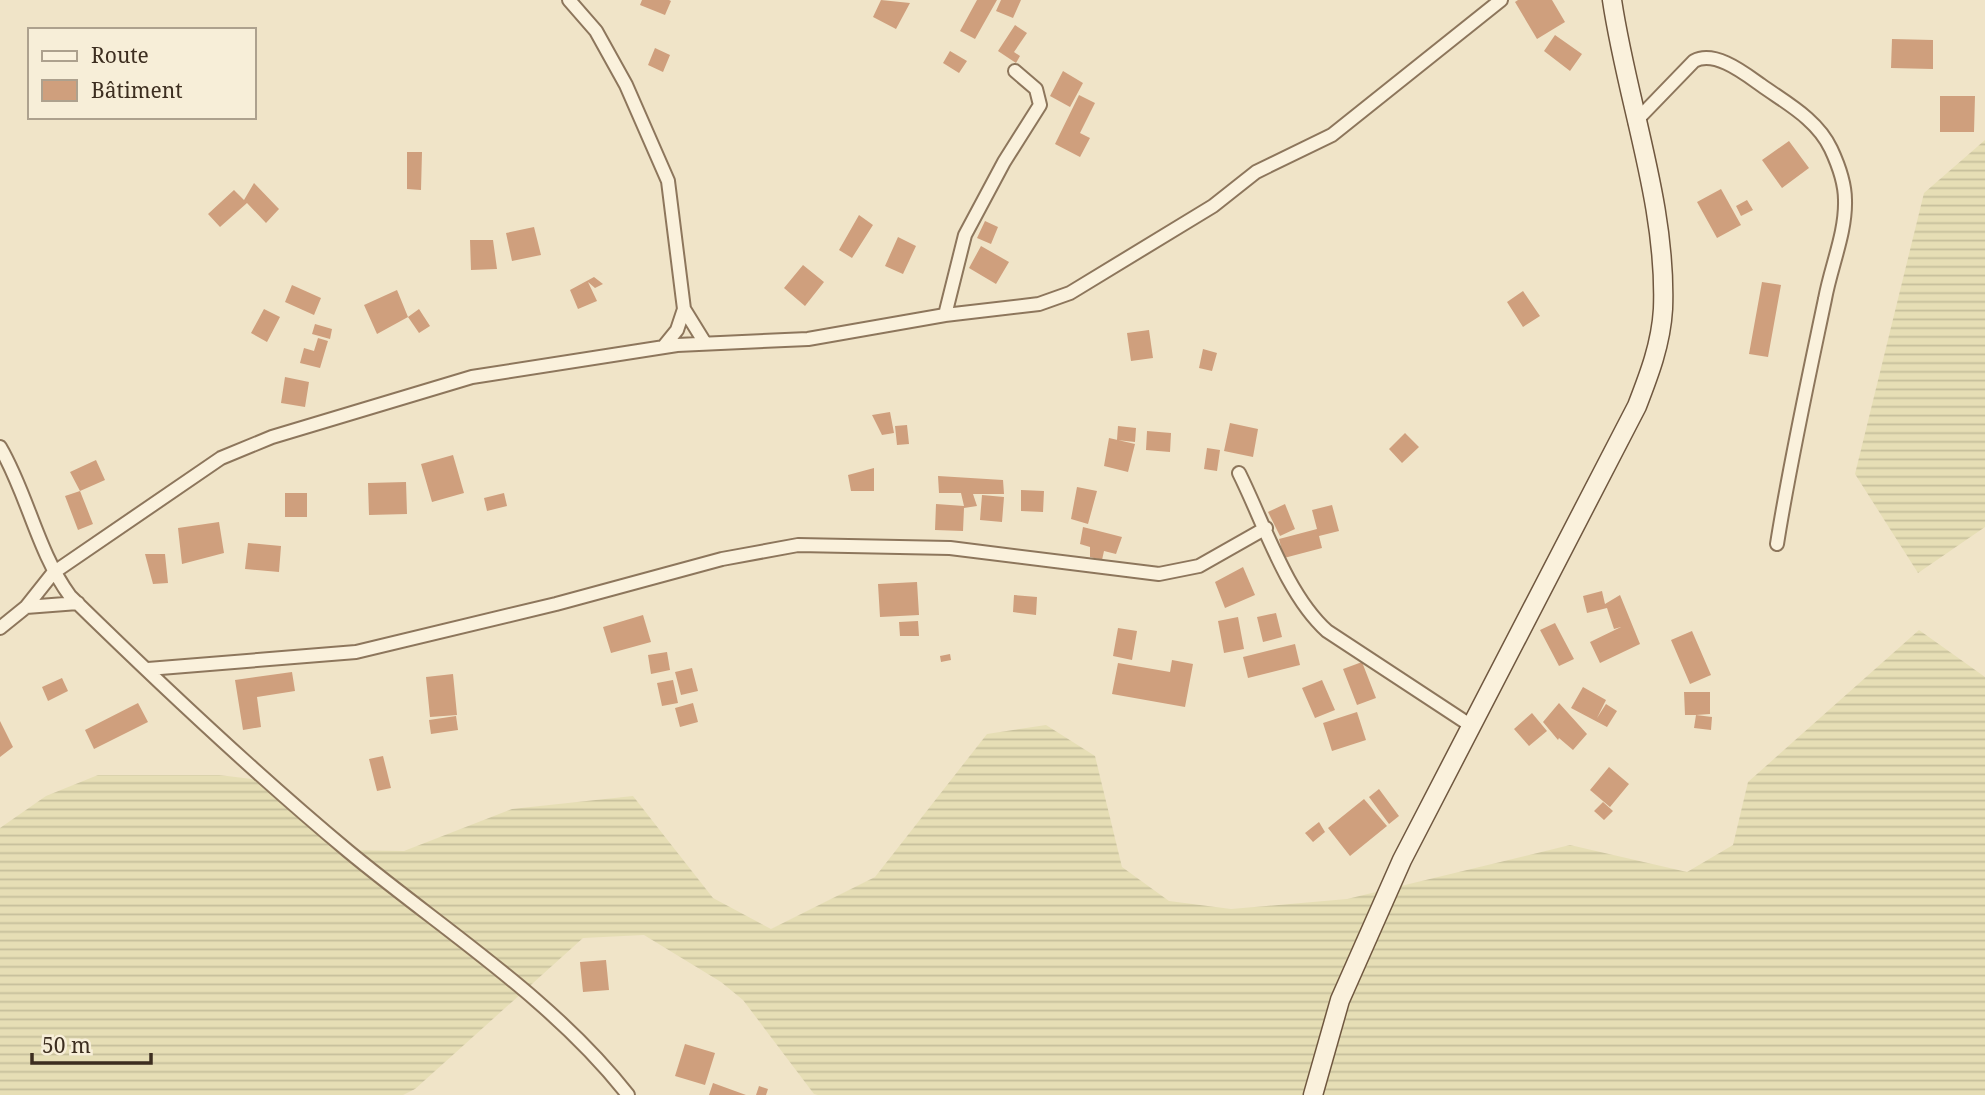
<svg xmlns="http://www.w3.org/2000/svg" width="1985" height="1095" viewBox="0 0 1985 1095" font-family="'Noto Serif',serif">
<defs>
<pattern id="farmland-rules" width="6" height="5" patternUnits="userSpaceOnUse" patternTransform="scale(1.75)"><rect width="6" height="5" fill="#e6deb5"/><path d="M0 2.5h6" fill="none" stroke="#c6bf9b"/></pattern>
</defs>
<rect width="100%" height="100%" fill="#f0e4c8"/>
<path fill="url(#farmland-rules)" d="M1985 140V527L1918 573 1855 474 1924 193Z
M1919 630 1985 677V1095H818L814 1094 743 1000 721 982 644 935 583 938 415 1089 403 1095H0V828L46 796 98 775H219L269 781 348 850 404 851 512 809 633 796 713 898 771 929 875 877 987 734 1046 725 1095 756 1122 867 1169 901 1231 909 1347 899 1570 845 1687 872 1733 845 1748 782Z"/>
<path fill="#cf9f7d" d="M642 0H669L671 1 665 15 640 5Z
M881 0 910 3 896 29 873 17Z
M977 0H997L975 39 960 31Z
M1001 0H1021L1013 18 996 11Z
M1518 0H1552L1565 22 1537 39 1515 2Z
M1015 25 1027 33 1014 52 1020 56 1016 63 998 51Z
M1555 35 1582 54 1570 71 1544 51Z
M1892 39 1933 40V69L1891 68Z
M655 48 670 55 663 72 648 65Z
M950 51 967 61 959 73 943 63Z
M1063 71 1083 83 1070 107 1050 96Z
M1079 95 1095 103 1080 133 1090 138 1080 157 1055 144Z
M1940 96H1975L1974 132H1940Z
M1789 141 1809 168 1782 188 1762 160Z
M407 152H422L421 190 407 189Z
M254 183 279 209 266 223 247 203 220 227 208 214 234 190 244 200Z
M1721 189 1741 225 1717 238 1697 202Z
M1747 200 1753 210 1741 216 1736 206Z
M859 215 873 225 852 258 839 250Z
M985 221 998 227 991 244 977 238Z
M534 227 541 255 512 261 506 233Z
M898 237 916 246 903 274 885 266Z
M470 240H493L497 269 471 270Z
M981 246 1009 262 996 284 969 268Z
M803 265 824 282 805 306 784 288Z
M594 277 603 284 595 288 588 282 597 301 578 309 570 290Z
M1762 282 1781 285 1768 357 1749 354Z
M292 285 321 298 314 315 285 302Z
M397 290 408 317 377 334 364 305Z
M1523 291 1540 316 1523 327 1507 302Z
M264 309 280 317 267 342 251 333Z
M419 309 430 326 419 333 408 317Z
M315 324 332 329 330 339 312 334Z
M1149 330 1153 358 1131 361 1127 333Z
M318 338 328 341 320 368 300 363 304 348 314 351Z
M1203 349 1217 353 1212 371 1199 368Z
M285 377 309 382 305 407 281 403Z
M890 412 894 433 882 435 872 415Z
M1230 423 1258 429 1253 457 1224 451Z
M907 425 909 444 897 445 895 426Z
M1118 426 1136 428 1135 442 1117 440Z
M1147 431 1171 433 1170 452 1146 450Z
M1405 433 1419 447 1402 463 1389 449Z
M1109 438 1135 444 1128 472 1104 466Z
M1207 448 1220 450 1217 471 1204 469Z
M453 455 464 493 432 502 421 464Z
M96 460 105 480 80 491 70 472Z
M874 468V491H851L848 475Z
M938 476 1003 480 1004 494H973L977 506 964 508 963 531 935 530 936 504 964 506 961 493H939Z
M406 482 407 514 369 515 368 483Z
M1077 487 1097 491 1088 524 1071 519Z
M1021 490 1044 491 1043 512 1021 511Z
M80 491 93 524 78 530 65 496Z
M285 493H307V517H285Z
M504 493 507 506 487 511 484 498Z
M982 495 1004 497 1002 522 980 520Z
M1285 504 1295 529 1280 536 1268 512Z
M1332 505 1339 531 1319 536 1322 548 1284 558 1279 539 1317 529 1312 510Z
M219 522 224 553 182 564 178 528Z
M1083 527 1122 537 1116 554 1104 551 1102 560 1090 557V547L1080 544Z
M248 543 281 546 279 572 245 569Z
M145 554H165L168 583 153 584Z
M1243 567 1255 595 1225 608 1215 582Z
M917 582 919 615 880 617 878 584Z
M1602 591 1605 604 1620 595 1640 644 1600 663 1590 642 1621 627 1614 629 1607 608 1587 613 1583 596Z
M1014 595 1037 597 1036 615 1013 612Z
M1276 613 1282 637 1263 642 1257 617Z
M643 615 651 642 611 653 603 627Z
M1238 617 1244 649 1224 653 1218 621Z
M918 621 919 636H900L899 622Z
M1555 623 1574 659 1559 666 1540 630Z
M1118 628 1137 631 1132 660 1113 656Z
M1692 631 1711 675 1690 684 1671 640Z
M1295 644 1300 665 1248 678 1243 657Z
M667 652 670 670 651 674 648 655Z
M950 654 951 660 941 662 940 656Z
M1172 660 1193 664 1185 707 1112 694 1118 663 1170 672Z
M1362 662 1376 698 1357 705 1343 669Z
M692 668 698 691 681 695 675 672Z
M292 672 295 691 257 697 261 727 243 730 235 680Z
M453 674 457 715 430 717 426 677Z
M62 678 68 691 48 701 42 687Z
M673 680 678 703 662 706 657 683Z
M1322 680 1335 710 1315 718 1302 688Z
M1583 687 1606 700 1597 718 1606 704 1617 711 1607 727 1571 708Z
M1684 692H1710V714L1696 715 1712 717 1711 730 1694 728 1696 715H1685Z
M138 703 148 722 94 749 85 730Z
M693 703 698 722 680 727 675 708Z
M1559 703 1587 734 1573 750 1559 738 1558 740 1543 722Z
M1357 712 1366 740 1332 751 1323 723Z
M1532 713 1547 731 1529 746 1514 729Z
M456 716 458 730 431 734 429 720Z
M0 721 13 747 0 757Z
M383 756 391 788 377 791 369 759Z
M1609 767 1629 784 1610 807 1590 790Z
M1379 789 1399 816 1389 824 1369 797Z
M1364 799 1387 826 1350 856 1328 828Z
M1603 802 1613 811 1604 820 1594 811Z
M1319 822 1325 832 1313 842 1305 833Z
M606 960 609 990 583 992 580 962Z
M685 1044 715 1053 705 1085 675 1076Z
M713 1083 746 1095H709Z
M759 1086 768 1089 766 1095H756Z"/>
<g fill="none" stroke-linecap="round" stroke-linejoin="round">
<g stroke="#8d765c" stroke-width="16">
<path id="street" d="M569 0 596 31 626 85 668 181 684 309 705 343
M1635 122 1694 61C1715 50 1744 73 1761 85 1786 103 1817 119 1831 149 1838 164 1845 183 1845 200 1846 233 1831 266 1825 299 1808 380 1790 462 1777 544
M945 315 965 235 1004 162 1040 105 1036 89 1015 71
M664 346 677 330 684 309
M0 447C28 495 37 551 70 596 160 684 252 771 348 851 442 929 552 998 628 1095
M1239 473C1264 523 1286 594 1327 631L1470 725
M26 607 78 603
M0 628 26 607 53 573 221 458 272 437 472 377 677 345 808 339 945 315 1039 304 1070 293 1213 206 1256 172 1332 135 1501 0
M148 669 356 652 556 604 722 559 798 545 950 548 1159 574 1199 566 1266 528"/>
</g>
<g stroke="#6f573f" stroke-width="21">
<path id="secondary" d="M1313 1095 1340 1000 1402 860 1637 406C1649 375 1661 344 1663 309 1667 205 1627 102 1612 0"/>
</g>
<use href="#street" stroke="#faf1dc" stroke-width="12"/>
<use href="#secondary" stroke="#faf1dc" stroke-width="18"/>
</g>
<rect x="28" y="28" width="228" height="91" fill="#f7eed8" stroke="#ada18e" stroke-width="2"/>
<rect x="42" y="51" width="35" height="10" fill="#faf1dc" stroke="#ada18e" stroke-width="2"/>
<text x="91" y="63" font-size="21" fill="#3d2e20">Route</text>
<rect x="42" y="80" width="35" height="21" fill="#cf9f7d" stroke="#ada18e" stroke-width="2"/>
<text x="91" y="98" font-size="21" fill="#3d2e20">Bâtiment</text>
<path d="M32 1053v10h119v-10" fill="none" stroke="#3d2e20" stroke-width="3.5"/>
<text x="42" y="1053" font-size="21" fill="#3d2e20" stroke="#f7eed8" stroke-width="5" paint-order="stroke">50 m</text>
</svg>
